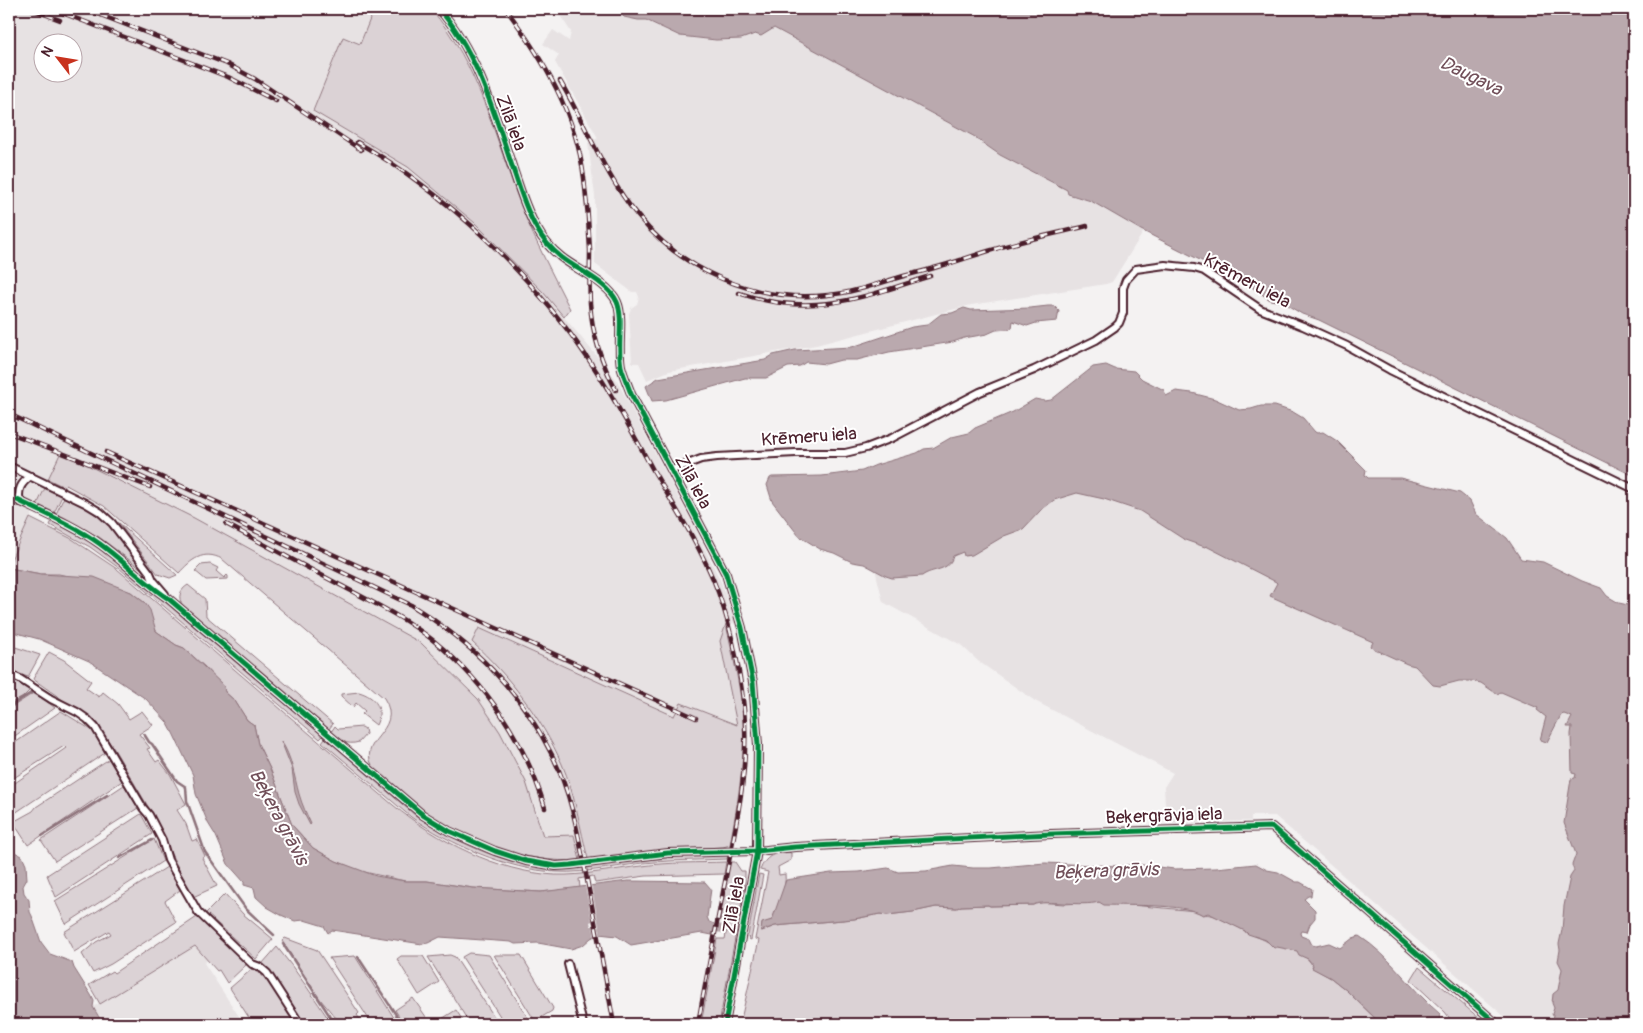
<svg xmlns="http://www.w3.org/2000/svg" width="1643" height="1033" viewBox="0 0 1643 1033" font-family="Pangolin,sans-serif">
<rect width="100%" height="100%" fill="#f4f2f2"/>
<filter id="ink" filterUnits="userSpaceOnUse"><feTurbulence type="fractalNoise" baseFrequency=".02" numOctaves="2"/><feDisplacementMap in="SourceGraphic" scale="10" xChannelSelector="R" yChannelSelector="G"/><feConvolveMatrix kernelMatrix="1 2 1 2 8 2 1 2 1" color-interpolation-filters="sRGB"/></filter>
<g filter="url(#ink)">
<path fill="#e7e2e3" fill-rule="evenodd" d="M9 9H374L360 44 343 37 313 111 408 167 475 223 543 292 616 379 697 532 722 584 735 623 726 625 720 642 737 726 681 703 674 716 479 628 472 642 496 665 520 693 537 718 562 764 572 793 582 834 543 836 535 806 516 761 500 732 478 699 421 643 194 518 61 452 9 564ZM42 42H72V72H42Z
M556 9H616L624 17 638 20H646L680 36 716 40 758 35 774 28 978 138 977 139 1000 155 1067 190 1068 194 1072 196 1091 201 1144 231 1112 282 1106 284 971 305 816 345 669 371 647 380 639 363H632L629 314 631 308 637 304 639 297 637 292H632L595 264V196L588 143 598 138 555 62 559 55 543 44 553 30 569 41 571 32Z
M1086 420 1634 665V1024H1513L1275 816H1251V821L1166 823 1164 787 1173 773 1035 701 978 661 961 645 883 602 875 569 902 519Z
M195 946 208 960 204 963 244 1024H104L93 1007Z"/>
<path fill="#dbd2d5" stroke="#927880" d="M374 9H431C479 65 495 138 521 206 535 241 553 275 570 309L564 317 543 292 475 223 408 167 313 111 343 37 360 44Z
M61 452 194 518 421 643 478 699 500 732 526 782 543 836 574 835 580 860C526 865 459 839 416 805 402 794 389 782 376 771 351 740 406 733 384 698L222 559C203 549 191 560 179 573L104 506 66 485 64 487 48 479Z
M45 488 62 496 54 513 37 505Z
M64 497 88 509 108 524 144 571 99 537 56 514Z
M30 518 72 539 117 569 393 805C437 841 498 872 555 875 584 876 614 869 642 866 670 862 698 863 726 862L724 874 646 876 595 883 593 876 579 879 580 888 541 892 473 888 427 881H405L360 871 336 861 313 848 292 825 271 771 258 744 254 725 247 720 235 701 225 692 224 686 215 679 205 667 184 648 176 645 156 631 145 603 131 592 59 574H41L9 568V564Z
M52 521 92 543 112 557 323 736 320 739 119 568 90 547 50 525Z
M118 522 177 575 170 578 158 574Z
M210 564 218 568 216 571 224 578 227 575 228 576V579L206 580 195 571 201 565Z
M188 585 205 599 206 616 333 724 328 730 183 606C177 597 180 590 188 585Z
M726 624C732 652 739 680 742 708 747 754 738 800 730 845L723 847 665 850 588 859C580 828 575 794 562 764 541 717 509 676 472 642L479 628 674 716 681 703 737 725 720 641Z
M9 645 40 655 28 677 9 671Z
M49 652 64 660 91 681 86 688 99 697 103 692 118 704 129 719 142 711 153 725 139 734 150 748 147 749 156 762 159 760 170 774 186 804 177 810 186 824 192 841 197 839 205 856 202 858 217 886 193 897 170 852 156 820 114 749 97 724 33 679Z
M9 678 17 681 31 689 22 698 9 704Z
M35 692 55 708 9 740V709Z
M359 692C376 697 384 709 376 725L362 714 365 711 356 703 353 707 341 696V694Z
M61 711 93 731 105 753 9 817V787L66 748 64 746 9 781V747Z
M335 726 338 729 362 727 365 729 366 734 359 742C346 746 340 740 331 732Z
M325 738 415 815C459 844 512 869 566 869L691 855H728L727 859C703 860 679 860 655 862 622 864 589 874 556 872 508 870 450 844 411 817L322 742Z
M109 759 122 781 28 845 13 822 33 811 36 807Z
M124 785 138 808 55 861 41 840Z
M141 814 152 834 56 897 47 875Z
M154 839 163 861 66 924 55 901Z
M788 852 791 853V860L778 867 779 875 785 874C787 888 777 907 772 920L762 924V931L775 926 854 919 880 914 887 915 912 912 936 907 957 908 961 906 988 905 990 906 1033 905 1038 902 1064 904 1099 902 1196 911 1203 915C1215 912 1233 925 1245 931L1246 933C1256 935 1266 941 1275 946 1281 948 1289 947 1295 949 1300 952 1312 961 1313 968L1331 978 1346 990 1381 1024H740L759 940 755 939 768 872 760 870C765 857 774 852 788 852Z
M730 862H735L741 871H745V885L719 1024H701L717 939H725L729 919H720Z
M167 867 180 890 165 901 176 922 111 964 93 973 82 954 96 942 111 934 109 931 74 952 64 932Z
M759 874 763 875 751 940 749 939 748 936Z
M225 894 243 914 273 939 256 959 206 913Z
M197 917 247 964 227 983 219 970 217 971 195 946 100 1004 89 985 112 971 114 973Z
M285 938 317 950 359 1013 357 1015 363 1024H341L320 999 282 941Z
M277 947C297 971 314 998 332 1024H305L262 964Z
M469 953 489 955 531 1023 529 1024H505L462 957Z
M450 955 455 957 499 1024H470L428 957Z
M494 955H521L553 1008 552 1011 535 1021Z
M355 956 398 1024H372L329 958Z
M401 956H423L439 982 419 995 397 959Z
M1419 967 1486 1024H1454L1445 1012 1411 980Z
M252 969C269 975 285 1009 295 1024H253L230 988Z
M413 998 431 1024H404L395 1010Z
M456 1010 465 1024H438L437 1022Z"/>
<path fill="#baa9ae" stroke="#8d727a" d="M616 9H1634V476L1319 320 1302 314 1282 302 1270 300 1249 285 1141 230 1091 201 1068 194 1067 190 1000 155 977 139V138L774 28 761 36 755 34 741 39 716 40 680 36 646 20H638L624 17Z
M1048 306H1054L1059 311 1057 321 1036 323 1027 326 1013 321 1012 328 1009 329 996 330 987 334 964 338 953 342 889 352 857 360H841L826 364 806 362 800 366 788 367 766 378H745L666 400 652 401 646 386 658 378 765 360 773 355 795 350 852 347 912 327 927 325 941 314 952 313 964 308 971 310 1030 308Z
M1106 365 1115 369 1134 371 1142 379 1164 390 1166 396 1176 391 1192 393 1215 399 1239 410 1251 409 1261 406H1275L1293 412 1303 418 1315 432 1317 433 1323 432 1337 441 1366 470 1365 475 1368 478H1400L1460 493 1470 501 1476 514 1507 538 1521 559 1543 562 1582 581 1601 588 1607 596 1619 603 1628 605 1634 604V1024H1558L1552 1014 1554 1008 1552 1003 1553 994 1558 990 1562 969 1558 961 1560 950 1559 944 1562 930 1564 906 1570 877 1574 871 1572 865 1576 854 1564 823 1571 779 1575 778 1576 774 1572 773 1571 734 1572 727H1567L1572 717 1564 714 1561 715 1547 742 1540 740 1546 717 1537 710 1538 708 1501 692 1497 694 1481 683 1472 681H1459L1440 686 1433 685 1415 666 1407 664 1374 649 1371 646 1373 642 1270 596 1277 583 1276 582 1206 546 1205 547 1185 540 1140 511 1104 499 1077 493 1054 500 1040 511 1023 529 1004 536 972 555 964 556 963 552 953 556C949 572 932 568 922 576L892 578 886 576 864 564 852 562 834 553 820 549 799 536 772 501 767 485 770 478 772 477 822 476 862 471 876 465 917 453 924 449 933 448 952 437 969 433 975 428 1013 412 1035 399 1045 401 1051 400 1093 367Z
M9 568 41 574 94 577 131 592 145 603 150 610 156 631 176 645 184 648 224 686 225 692 235 701 247 720 254 725 258 744 271 771 292 825 313 848 336 861 376 876 405 881H427L473 888 541 892 628 881 705 882 711 889 707 917 709 922 714 924 712 935 702 933 631 945 617 936 599 934 591 938 583 945 571 949 538 943 515 944 511 942 440 937 428 943 422 944 332 930 328 933 324 926 304 920 295 921 281 915 267 907 256 897 254 888 244 885V882L228 864 216 836 208 823 196 794 193 775 173 733 167 722 146 699 89 661 39 639 9 631Z
M281 741C292 757 294 776 299 794 302 805 307 815 311 824L310 825 299 804 295 792 292 769Z
M9 849 22 856 26 865 27 879 23 886 24 893 29 900 30 912 32 916 41 942 50 954 72 962 74 968 91 995 94 1001 93 1007 103 1024H9Z
M1045 863 1119 866 1135 864 1174 869 1216 868 1256 864 1267 870 1278 872 1296 882H1300L1312 889 1311 896H1308L1304 899 1315 910V918L1310 924 1307 932 1301 931 1300 933 1301 936 1309 939 1312 945 1316 946 1329 943 1340 948 1353 938 1359 936C1392 957 1411 990 1440 1014L1439 1021 1444 1024H1381L1346 990 1331 978 1312 968 1313 965 1308 959 1299 955 1297 951 1277 947 1274 948 1266 940 1248 934 1245 931 1208 913 1203 915C1184 903 1128 906 1104 905L1099 902C1081 907 1046 899 1033 905L990 906 988 905 961 906 957 908 936 907 913 912 887 915 880 914 854 919 775 926 761 931 762 923 772 920 786 880 831 873 859 872 888 868 898 872 926 871 953 866 973 868H991Z"/>
<path fill="#f4f2f2" d="M591 884 601 937 595 938 593 926H591L590 922 592 921 585 885Z"/>
<g fill="none" stroke-linecap="round" stroke-linejoin="round">
<path stroke="#8d727a" stroke-width="2.5" d="M9 707 31 693
M144 734 149 742 152 744 177 781 186 787 187 801 205 852 246 909 274 935
M42 836 107 795
M119 858 152 840
M283 944 335 1024
M358 957 402 1024"/>
<path stroke="#baa9ae" stroke-width="8" d="M705 925 713 928 726 929"/>
<g stroke="#4a1f2b" stroke-width="10">
<path id="street" d="M439 9C477 51 495 116 513 169 520 189 526 211 537 229 543 240 551 249 561 257 577 270 609 283 617 302 624 318 617 347 621 366 623 375 628 385 631 394L726 574 742 628 753 682 758 745 757 851 725 1024
M9 466 85 503 100 512 112 523 150 573 153 580 165 594
M672 470 701 459 717 457 796 453H845L866 448 892 438 980 392 1034 370 1096 340 1115 327 1119 323 1123 313V288L1126 280 1136 269 1165 265 1194 268 1204 271 1260 309 1303 326 1347 346 1390 370 1634 489
M9 496C39 511 72 524 100 544 124 561 144 583 169 599L423 815 449 831 495 851 526 861 556 866 571 865 668 853 757 851 795 847 1051 834 1272 827 1497 1024
M20 502C17 490 21 483 31 476
M9 674 20 679 51 699 77 712 87 719 95 727 143 808 149 815 162 840 168 860 198 912 252 964 260 967 267 973 300 1024
M568 964 583 1024"/>
</g>
<use href="#street" stroke="#fff" stroke-width="6"/>
<g stroke="#4a1f2b" stroke-width="4.5">
<path id="rail" d="M31 9 60 20
M52 9 228 77 276 101
M85 9 227 64 255 79 361 150
M506 9C544 60 576 114 584 178 587 202 589 226 590 250 590 268 589 286 590 303 592 333 602 364 616 390
M560 81C586 125 604 174 637 215 682 271 756 303 828 295 851 293 874 285 897 278 909 274 922 272 934 268 953 263 972 256 992 250 1023 240 1055 234 1087 226
M357 142C448 194 533 276 591 363 614 397 633 434 653 470 674 506 697 541 713 579 729 618 740 666 744 709 750 769 735 829 724 887 715 933 706 979 698 1024
M739 293C811 318 861 298 930 276
M9 414 411 605C472 643 520 690 552 755 573 797 580 844 589 890 597 935 606 979 614 1024
M9 433C57 450 103 470 150 487
M106 452 696 718
M226 524C264 544 302 565 340 585 372 602 405 618 434 641 487 684 526 743 545 808"/>
</g>
<use href="#rail" stroke="#fff" stroke-width="2.5" stroke-dasharray="8" stroke-linecap="butt"/>
<g stroke="#fff" stroke-width="8">
<path id="cycleway" d="M439 9C477 51 495 116 513 169 520 189 526 211 537 229 543 240 551 249 561 257 577 270 609 283 617 302 624 318 617 347 621 366 623 375 628 385 631 394L726 574 742 628 753 682 758 745 757 851 725 1024
M9 496C39 511 72 524 100 544 124 561 144 583 169 599L423 815 449 831 495 851 526 861 556 866 571 865 668 853 757 851 795 847 1051 834 1272 827 1497 1024"/>
</g>
<use href="#cycleway" stroke="#00873e" stroke-width="5"/>
</g>
</g>
<g text-anchor="middle" dominant-baseline="central" stroke-width="4" stroke-linejoin="round" paint-order="stroke">
<g font-size="18" fill="#4a1f2b" stroke="#fff">
<text transform="translate(511 123) rotate(70)">Zilā iela</text>
<text transform="translate(1247 281) rotate(28)">Krēmeru iela</text>
<text transform="translate(809 437) rotate(-4)">Krēmeru iela</text>
<text transform="translate(693 482) rotate(62)">Zilā iela</text>
<text transform="translate(1164 816) rotate(-2)">Beķergrāvja iela</text>
<text transform="translate(734 905) rotate(-80)">Zilā iela</text>
</g>
<g font-size="19" font-style="italic" fill="#714f59" stroke="#fff">
<text transform="translate(1471 76) rotate(26)">Daugava</text>
<text transform="translate(279 817) rotate(62)">Beķera grāvis</text>
<text transform="translate(1106 871) rotate(-2)">Beķera grāvis</text>
</g>
</g>
<rect width="1643" height="1033" fill="none" stroke="#fff" stroke-width="30"/>
<rect x="15" y="15" width="1613" height="1003" fill="none" stroke="#4a1f2b" stroke-width="2" filter="url(#ink)"/>
<g transform="translate(58 58) rotate(301)"><circle r="24" fill="#ffffff" stroke="#b7a5aa"/>
<path d="M0-4L9 19L0 12L-9 19Z" fill="#c8321e"/>
<text y="-8" font-size="14" font-weight="bold" text-anchor="middle" fill="#4a1f2b">N</text>
</g>
</svg>
